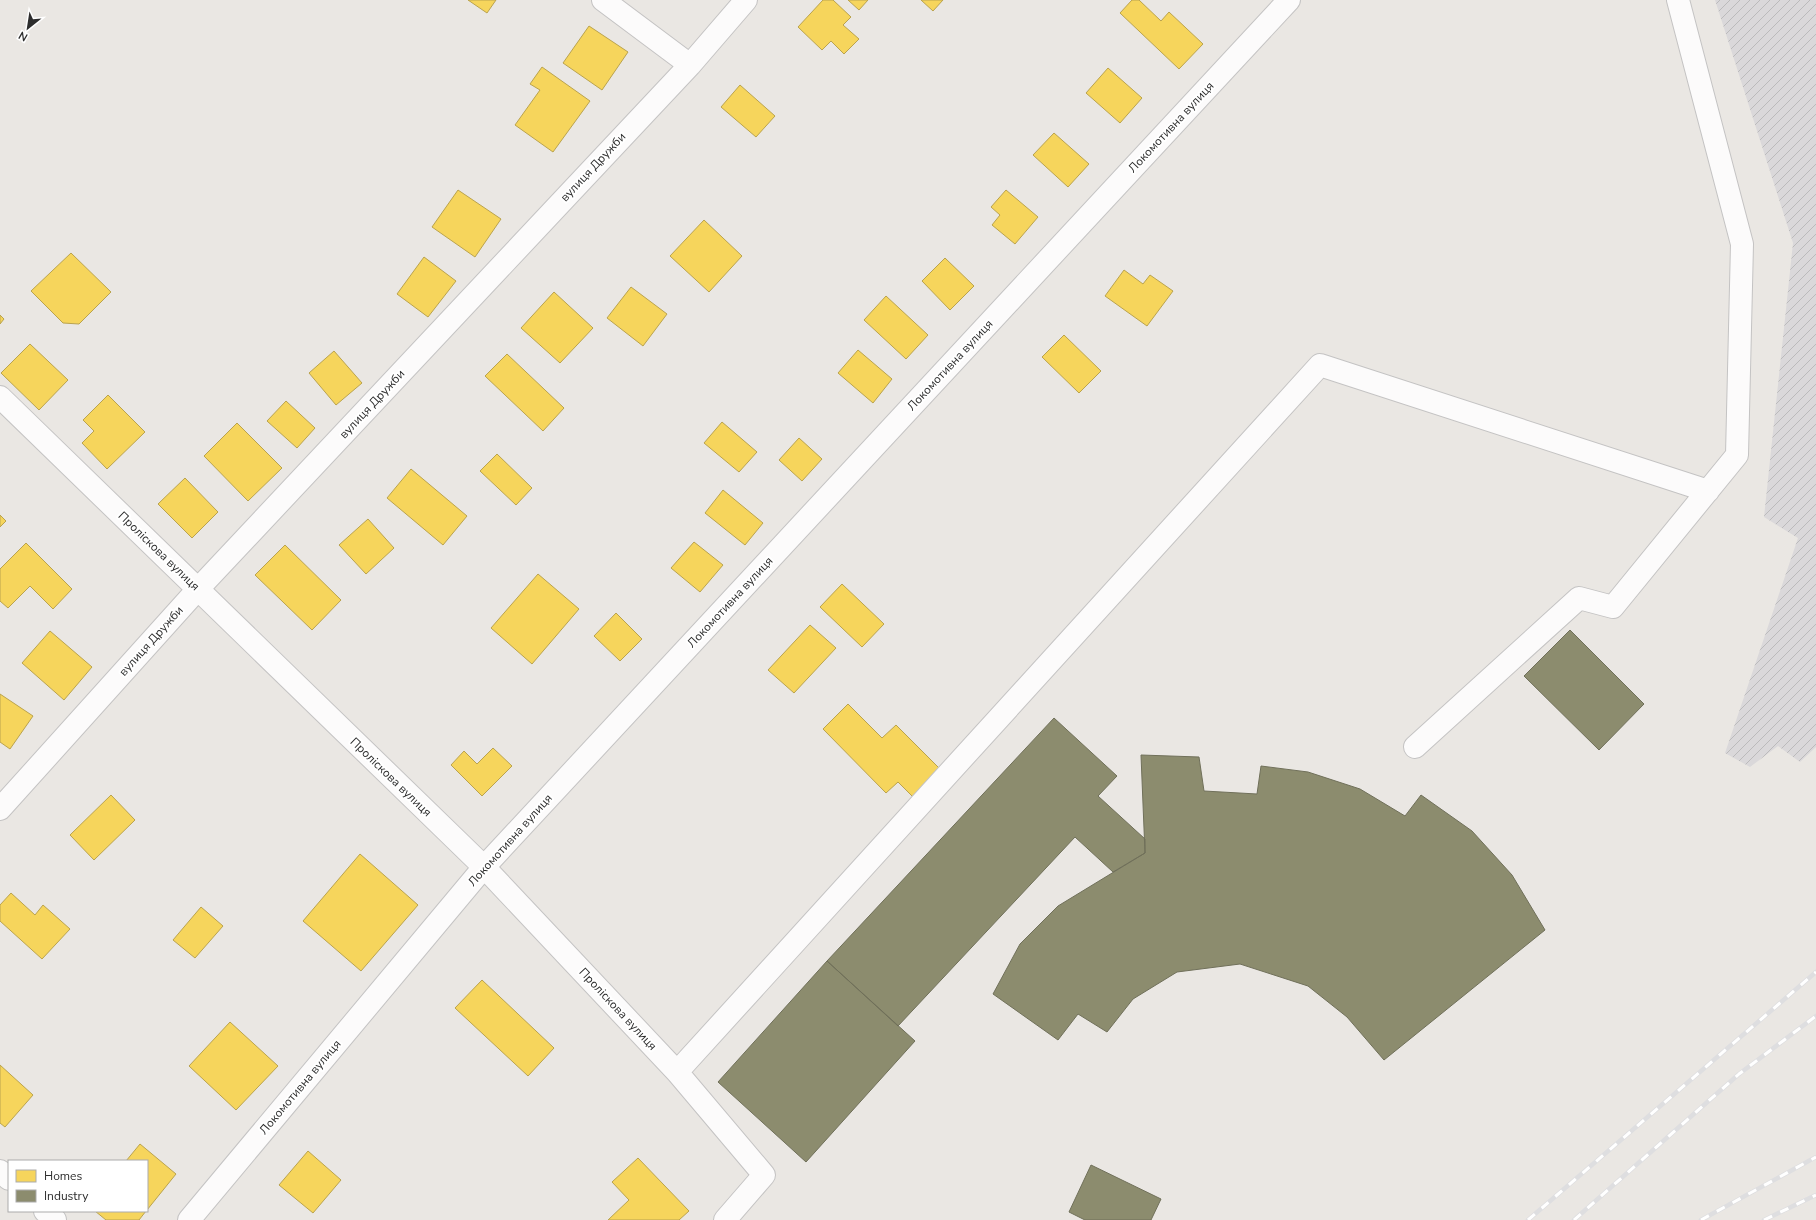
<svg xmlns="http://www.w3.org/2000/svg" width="1816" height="1220" viewBox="0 0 1816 1220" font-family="'Nunito Sans',sans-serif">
<defs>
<pattern id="industrial-furrows" width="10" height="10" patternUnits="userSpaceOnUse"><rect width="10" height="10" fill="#dad8da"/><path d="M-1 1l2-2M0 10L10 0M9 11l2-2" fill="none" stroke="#bbbabb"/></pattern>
</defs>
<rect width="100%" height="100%" fill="#eae7e3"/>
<path fill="url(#industrial-furrows)" d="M1715 0H1816V747L1800 762 1778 746 1750 767 1725 753 1798 538 1764 517 1793 243Z"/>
<path fill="#f6d55c" stroke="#baa34e" d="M468 0H496L487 13Z
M823 0H833L851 17 843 25 859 39 844 54 831 41 822 50 798 27Z
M848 0H868L859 10Z
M921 0H943L933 11Z
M1132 0H1139L1161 21 1169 12 1203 44 1179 69 1120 13Z
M589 26 628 52 602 90 563 63Z
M542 67 590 101 553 152 515 125 540 90 530 84Z
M1108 68 1142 98 1120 123 1086 93Z
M740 85 775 116 756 137 721 107Z
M1054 133 1089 164 1068 187 1033 155Z
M458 190 501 219 475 257 432 227Z
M1006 190 1038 217 1015 244 992 225 1000 215 991 207Z
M704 220 742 256 709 292 670 256Z
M71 253 111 292 79 324 63 323 31 291Z
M424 257 456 281 428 317 397 294Z
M945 258 974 286 950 310 922 281Z
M1124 270 1143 284 1150 275 1173 291 1147 326 1105 296Z
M631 287 667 314 643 346 607 318Z
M554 292 593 328 560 363 521 328Z
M886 296 928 335 906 359 864 320Z
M0 315 4 319 0 324Z
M1064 335 1101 371 1079 393 1042 357Z
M30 344 68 380 39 410 1 373Z
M858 350 892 379 873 403 838 373Z
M334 351 362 383 336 405 309 373Z
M507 354 564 408 543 431 485 376Z
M108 395 145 432 107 469 82 443 94 431 83 420Z
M286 401 315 428 297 448 267 421Z
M722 422 757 452 739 472 704 443Z
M237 423 282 468 248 501 204 456Z
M799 438 822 459 802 481 779 460Z
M497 454 532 488 516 505 480 471Z
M411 469 467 516 443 545 387 498Z
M185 478 218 512 192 538 158 504Z
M723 490 763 523 745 545 705 513Z
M0 515 6 521 0 527Z
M368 519 394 548 366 574 339 545Z
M694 542 723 565 700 592 671 568Z
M26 543 72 589 53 609 30 586 8 608 0 601V569Z
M285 545 341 600 312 630 255 575Z
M538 574 579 609 532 664 491 628Z
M842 584 884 624 862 647 820 607Z
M616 613 642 639 620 661 594 636Z
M810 625 836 648 794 693 768 670Z
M50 631 92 667 64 700 22 663Z
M0 694 33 716 10 749 0 742Z
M848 704 882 738 896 725 940 769 913 797 898 782 886 793 823 729Z
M493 748 512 766 482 796 451 765 464 751 477 764Z
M111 795 135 820 94 860 70 835Z
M360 854 418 905 361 971 303 921Z
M11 893 35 915 43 905 70 929 42 959 0 921V905Z
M201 907 223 926 195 958 173 940Z
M482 980 554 1048 528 1076 455 1008Z
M230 1022 278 1066 236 1110 189 1066Z
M0 1065 33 1095 5 1127 0 1123Z
M140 1144 176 1174 147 1210V1161H126Z
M308 1151 341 1180 313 1213 279 1185Z
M638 1158 689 1211 679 1220H608L629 1200 612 1182Z
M95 1211H146L139 1220H106Z"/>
<path fill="#8c8c6e" stroke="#70705a" d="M1570 630 1644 704 1599 750 1524 676Z
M1054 718 1117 776 1098 796 1145 839V853L1113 872 1075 837 898 1026 827 961Z
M1141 755 1199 757 1204 791 1257 794 1261 766 1308 772 1360 789 1405 816 1421 795 1472 831 1512 875 1545 930 1384 1060 1347 1017 1308 986 1240 964 1177 972 1133 999 1107 1032 1078 1014 1058 1040 993 994 1020 944 1058 906 1145 853Z
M827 961 915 1041 806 1162 718 1082Z
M1091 1165 1161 1199 1151 1220H1085L1069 1212Z"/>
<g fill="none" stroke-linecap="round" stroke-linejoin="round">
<g stroke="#c4c3c3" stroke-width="24">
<path id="minor" d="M603 0 690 65
M0 397 484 867 677 1072 764 1175 725 1220
M1415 747 1579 598 1613 607 1737 455 1742 244 1678 0
M0 809 198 589 690 65 746 0
M677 1072 1320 365 1708 491
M0 1171 9 1179
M45 1211 55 1220
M189 1220 484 867 1289 0"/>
</g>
<use href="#minor" stroke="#fcfbfb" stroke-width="22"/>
<g stroke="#dedee0" stroke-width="4.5">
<path id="rail" d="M1528 1220 1816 972
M1574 1220 1739 1074 1816 1016
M1701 1220 1816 1157
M1764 1220 1816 1195"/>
</g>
<use href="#rail" stroke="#fff" stroke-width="3" stroke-dasharray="9" stroke-linecap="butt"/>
</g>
<g text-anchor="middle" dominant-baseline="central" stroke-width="4" stroke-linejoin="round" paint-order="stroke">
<g font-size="12" fill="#2d2d2d" stroke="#fff">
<text transform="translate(1171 127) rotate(-47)">Локомотивна вулиця</text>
<text transform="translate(593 167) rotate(-47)">вулиця Дружби</text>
<text transform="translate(950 365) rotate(-47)">Локомотивна вулиця</text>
<text transform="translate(372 404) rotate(-47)">вулиця Дружби</text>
<text transform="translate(159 551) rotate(44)">Проліскова вулиця</text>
<text transform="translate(730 602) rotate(-47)">Локомотивна вулиця</text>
<text transform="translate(151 641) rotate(-48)">вулиця Дружби</text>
<text transform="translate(391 777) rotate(44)">Проліскова вулиця</text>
<text transform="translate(510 840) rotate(-48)">Локомотивна вулиця</text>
<text transform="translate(618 1009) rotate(47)">Проліскова вулиця</text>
<text transform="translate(300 1087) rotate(-50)">Локомотивна вулиця</text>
</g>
</g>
<rect x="8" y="1160" width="140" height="52" fill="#ffffff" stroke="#ababab"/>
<rect x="16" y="1170" width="20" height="12" fill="#f6d55c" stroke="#ababab"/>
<text x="44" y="1180" font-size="12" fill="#2d2d2d">Homes</text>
<rect x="16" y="1190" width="20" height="12" fill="#8c8c6e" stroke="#ababab"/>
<text x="44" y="1200" font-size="12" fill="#2d2d2d">Industry</text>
<g transform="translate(28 28) rotate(210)" stroke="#ffffff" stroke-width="3" paint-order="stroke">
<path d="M0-3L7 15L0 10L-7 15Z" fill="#2d2d2d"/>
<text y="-6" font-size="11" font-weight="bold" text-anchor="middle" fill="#2d2d2d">N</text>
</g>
</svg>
